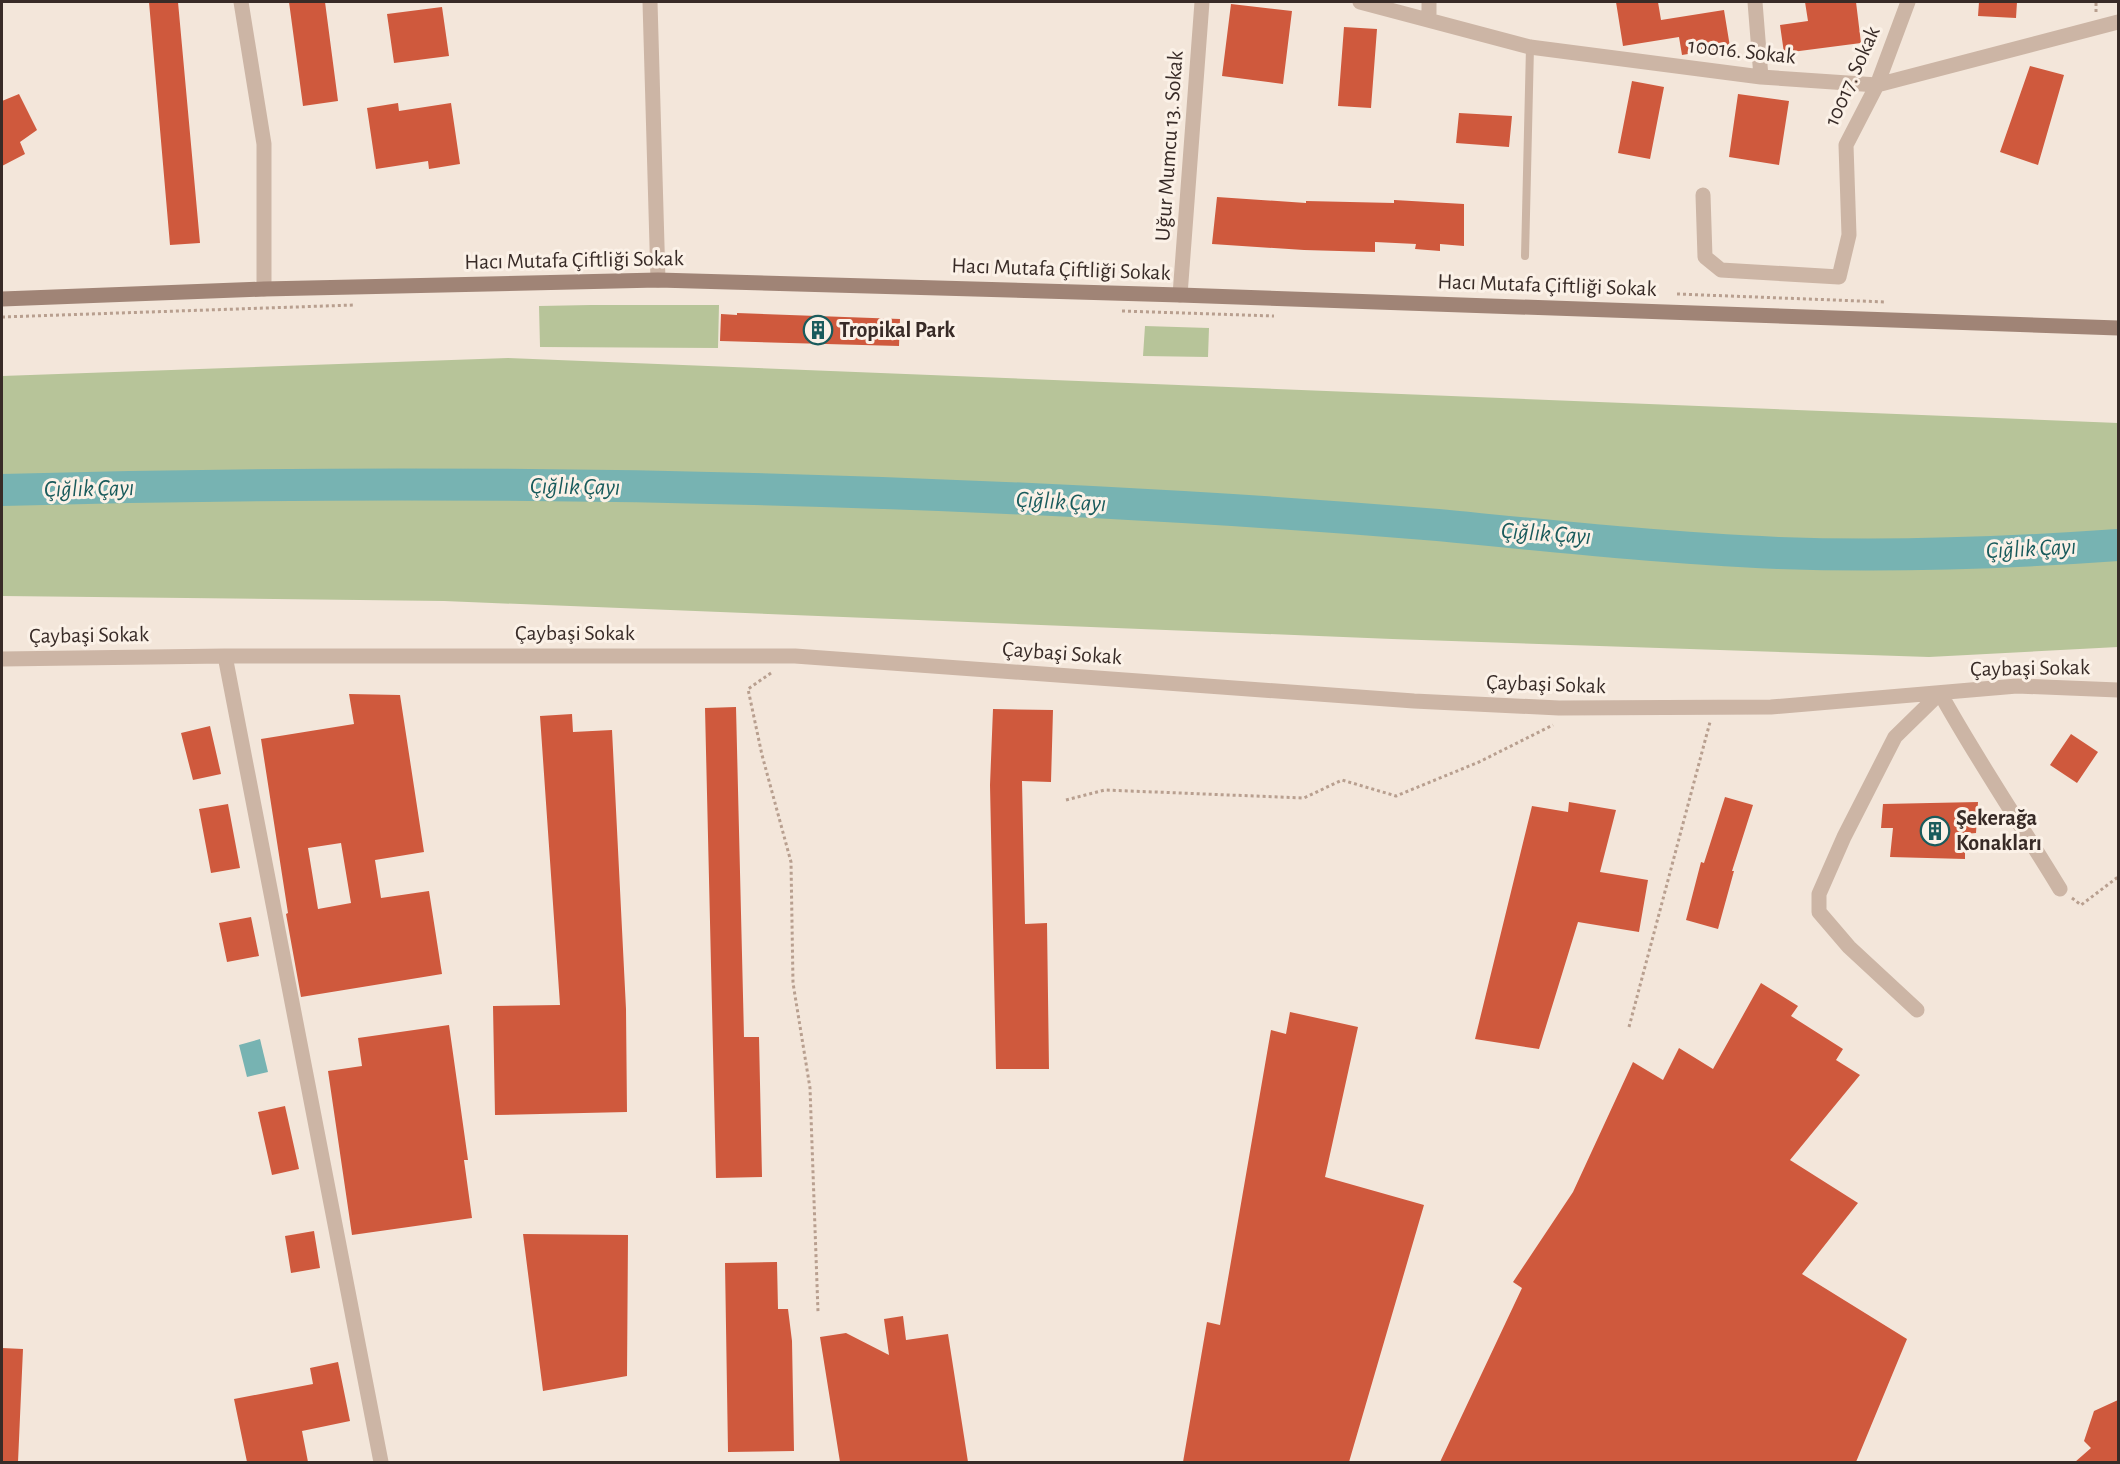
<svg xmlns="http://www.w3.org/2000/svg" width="2120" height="1464" viewBox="0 0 2120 1464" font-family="'Alegreya Sans',sans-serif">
<rect width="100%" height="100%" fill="#f3e6da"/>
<path fill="#b7c499" d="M591 305H719L718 348 540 347 539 306Z
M1145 326 1209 328 1208 357 1143 356Z
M508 358 2118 423V647L1929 657 1392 639 444 601 2 596V376Z"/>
<path fill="#77b3b2" d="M260 1039 268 1072 247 1077 239 1045Z"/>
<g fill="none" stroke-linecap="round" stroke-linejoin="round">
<path stroke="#77b3b2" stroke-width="32" d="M2 490C395 479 790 484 1183 507 1268 512 1353 518 1438 525 1551 536 1664 548 1778 553 1892 557 2005 553 2118 545"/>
</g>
<path fill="#cf593d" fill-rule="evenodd" d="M149 2H178L200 243 170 245Z
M289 2H325L338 101 303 106Z
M1616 2H1658L1661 20 1724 10 1730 47 1682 55 1679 37 1623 46Z
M1805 2H1856L1861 43 1784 53 1780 25 1808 21Z
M1979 2H2017L2016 18 1978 16Z
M1231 4 1292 11 1283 84 1222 76Z
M442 7 449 56 394 63 387 14Z
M1344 27 1377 29 1371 108 1338 106Z
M2030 66 2064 75 2038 165 2000 152Z
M1632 81 1664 87 1650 159 1618 153Z
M19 94 37 130 20 142 25 154 2 166V101Z
M1738 94 1789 101 1779 165 1729 157Z
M398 103 399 111 451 103 460 164 429 169 428 161 376 169 367 108Z
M1459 113 1512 116 1509 147 1456 143Z
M1217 197 1306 203V201L1394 203V200L1464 204V246L1440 244V251L1415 249 1416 244 1375 242V252L1304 250 1212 244Z
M737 313 900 319 899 346 720 341 721 314 737 315Z
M349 694 400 695 424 852 375 860 381 898 429 891 442 974 301 997 286 914 288 913 261 739 354 724ZM341 843 351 903 318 909 308 848Z
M736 707 744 1037H759L762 1177 716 1178 705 708Z
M993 709 1053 710 1051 782 1022 781 1025 924 1047 923 1049 1069H996L990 785Z
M572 714 573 732 612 730 626 1009 627 1112 495 1115 493 1006 560 1005 540 716Z
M210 726 221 774 193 780 181 733Z
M2071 734 2098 752 2077 783 2050 765Z
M1725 797 1753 805 1732 871H1734L1718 929 1686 920 1701 862 1704 863Z
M1569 802 1616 810 1600 872 1648 880 1639 932 1578 922 1539 1049 1475 1039 1532 806 1568 812Z
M1978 802 1976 833 1965 834V859L1890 857 1893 828H1881L1883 804Z
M228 804 240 868 211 873 199 809Z
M251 917 259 956 227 962 219 923Z
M1761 983 1798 1006 1791 1016 1843 1049 1836 1060 1860 1075 1790 1160 1858 1203 1802 1274 1907 1339 1856 1462H1440L1522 1288 1513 1282 1573 1192 1633 1062 1663 1080 1679 1048 1713 1069Z
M1290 1012 1358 1027 1325 1177 1424 1205 1349 1462H1183L1207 1322 1220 1325 1271 1030 1286 1034Z
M449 1025 468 1160H464L472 1218 352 1235 328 1071 362 1066 358 1038Z
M285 1106 299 1169 272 1175 258 1112Z
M314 1231 320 1268 291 1273 285 1236Z
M523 1234 628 1235 627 1376 543 1391Z
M777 1262 778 1309H788L792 1341 794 1451 728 1452 725 1263Z
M903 1316 906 1340 948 1334 968 1462H840L820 1337 846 1333 889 1355 884 1319Z
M2 1348 23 1349 18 1462H2Z
M338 1362 350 1421 302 1431 308 1462H247L234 1399 313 1384 310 1368Z
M2118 1400V1462H2075L2091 1448 2084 1441 2094 1411Z"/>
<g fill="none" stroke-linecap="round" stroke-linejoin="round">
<path stroke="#b89f8f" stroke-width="3" stroke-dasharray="3 3" stroke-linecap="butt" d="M2096 12V2
M1677 294 1886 302
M1122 311 1274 316
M2 317 354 305
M771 673 748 689 762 755 791 862 793 983 810 1088 818 1312
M1066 800 1105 790 1304 798 1342 780 1396 796 1479 762 1553 725
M2072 898 2081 905 2118 877
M1629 1027 1710 722"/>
<path stroke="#ccb5a5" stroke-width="8" d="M1525 256 1530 47"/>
<path stroke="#ccb5a5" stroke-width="15" d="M241 2 264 144V289
M650 2 658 280
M1360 2 1530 47 1761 77 1877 85 2118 22
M1755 2 1761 77
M1429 20V2
M1703 195 1705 257 1721 270 1839 277 1849 235 1846 145 1877 85 1908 2
M1180 295 1202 2
M225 656 381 1462
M2 659 225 656H795L1414 701 1559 708 1771 707 2017 686 2118 690
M1917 1010 1849 947 1819 912V894L1844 837 1895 737 1940 693C1977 760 2020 823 2060 889"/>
<path stroke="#a08476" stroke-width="15" d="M2 299 264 289 658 280 1180 295 2118 328"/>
</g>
<defs>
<g id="building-ring" transform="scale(1.5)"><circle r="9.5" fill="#fbf1e7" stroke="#195b5c" stroke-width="1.5"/><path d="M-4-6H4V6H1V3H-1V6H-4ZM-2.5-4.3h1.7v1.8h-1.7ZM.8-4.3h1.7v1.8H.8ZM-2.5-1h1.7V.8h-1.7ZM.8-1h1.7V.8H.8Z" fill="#195b5c"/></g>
</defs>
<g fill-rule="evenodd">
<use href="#building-ring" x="818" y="330"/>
<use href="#building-ring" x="1935" y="831"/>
</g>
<g text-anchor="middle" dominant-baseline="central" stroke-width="6" stroke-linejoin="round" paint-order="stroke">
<g font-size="22" fill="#382b27" stroke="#fbf1e7">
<text transform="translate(1742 51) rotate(6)">10016. Sokak</text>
<text transform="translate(1852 76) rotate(-66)">10017. Sokak</text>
<text transform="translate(1169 146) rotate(-86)">Uğur Mumcu 13. Sokak</text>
<text transform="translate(574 260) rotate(-1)">Hacı Mutafa Çiftliği Sokak</text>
<text transform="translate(1061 269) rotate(2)">Hacı Mutafa Çiftliği Sokak</text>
<text transform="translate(1547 285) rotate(2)">Hacı Mutafa Çiftliği Sokak</text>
<text x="575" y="633">Çaybaşi Sokak</text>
<text transform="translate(89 635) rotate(-1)">Çaybaşi Sokak</text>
<text transform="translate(1062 653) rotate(4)">Çaybaşi Sokak</text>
<text transform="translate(2030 668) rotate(-1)">Çaybaşi Sokak</text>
<text transform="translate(1546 684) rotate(2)">Çaybaşi Sokak</text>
</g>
<g font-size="22" font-weight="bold" fill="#382b27" stroke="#fbf1e7" text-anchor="start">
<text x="839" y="330">Tropikal Park</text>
<text x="1956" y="818">Şekerağa<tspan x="1956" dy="25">Konakları</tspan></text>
</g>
<g font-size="24" font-style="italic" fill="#195b5c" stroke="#fbf1e7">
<text transform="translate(575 487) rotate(1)">Çığlık Çayı</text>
<text transform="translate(89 489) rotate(-1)">Çığlık Çayı</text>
<text transform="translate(1061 502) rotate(3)">Çığlık Çayı</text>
<text transform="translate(1546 534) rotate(4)">Çığlık Çayı</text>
<text transform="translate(2031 549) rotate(-3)">Çığlık Çayı</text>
</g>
</g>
<rect width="2120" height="1464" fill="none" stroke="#382b27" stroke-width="6"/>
</svg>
